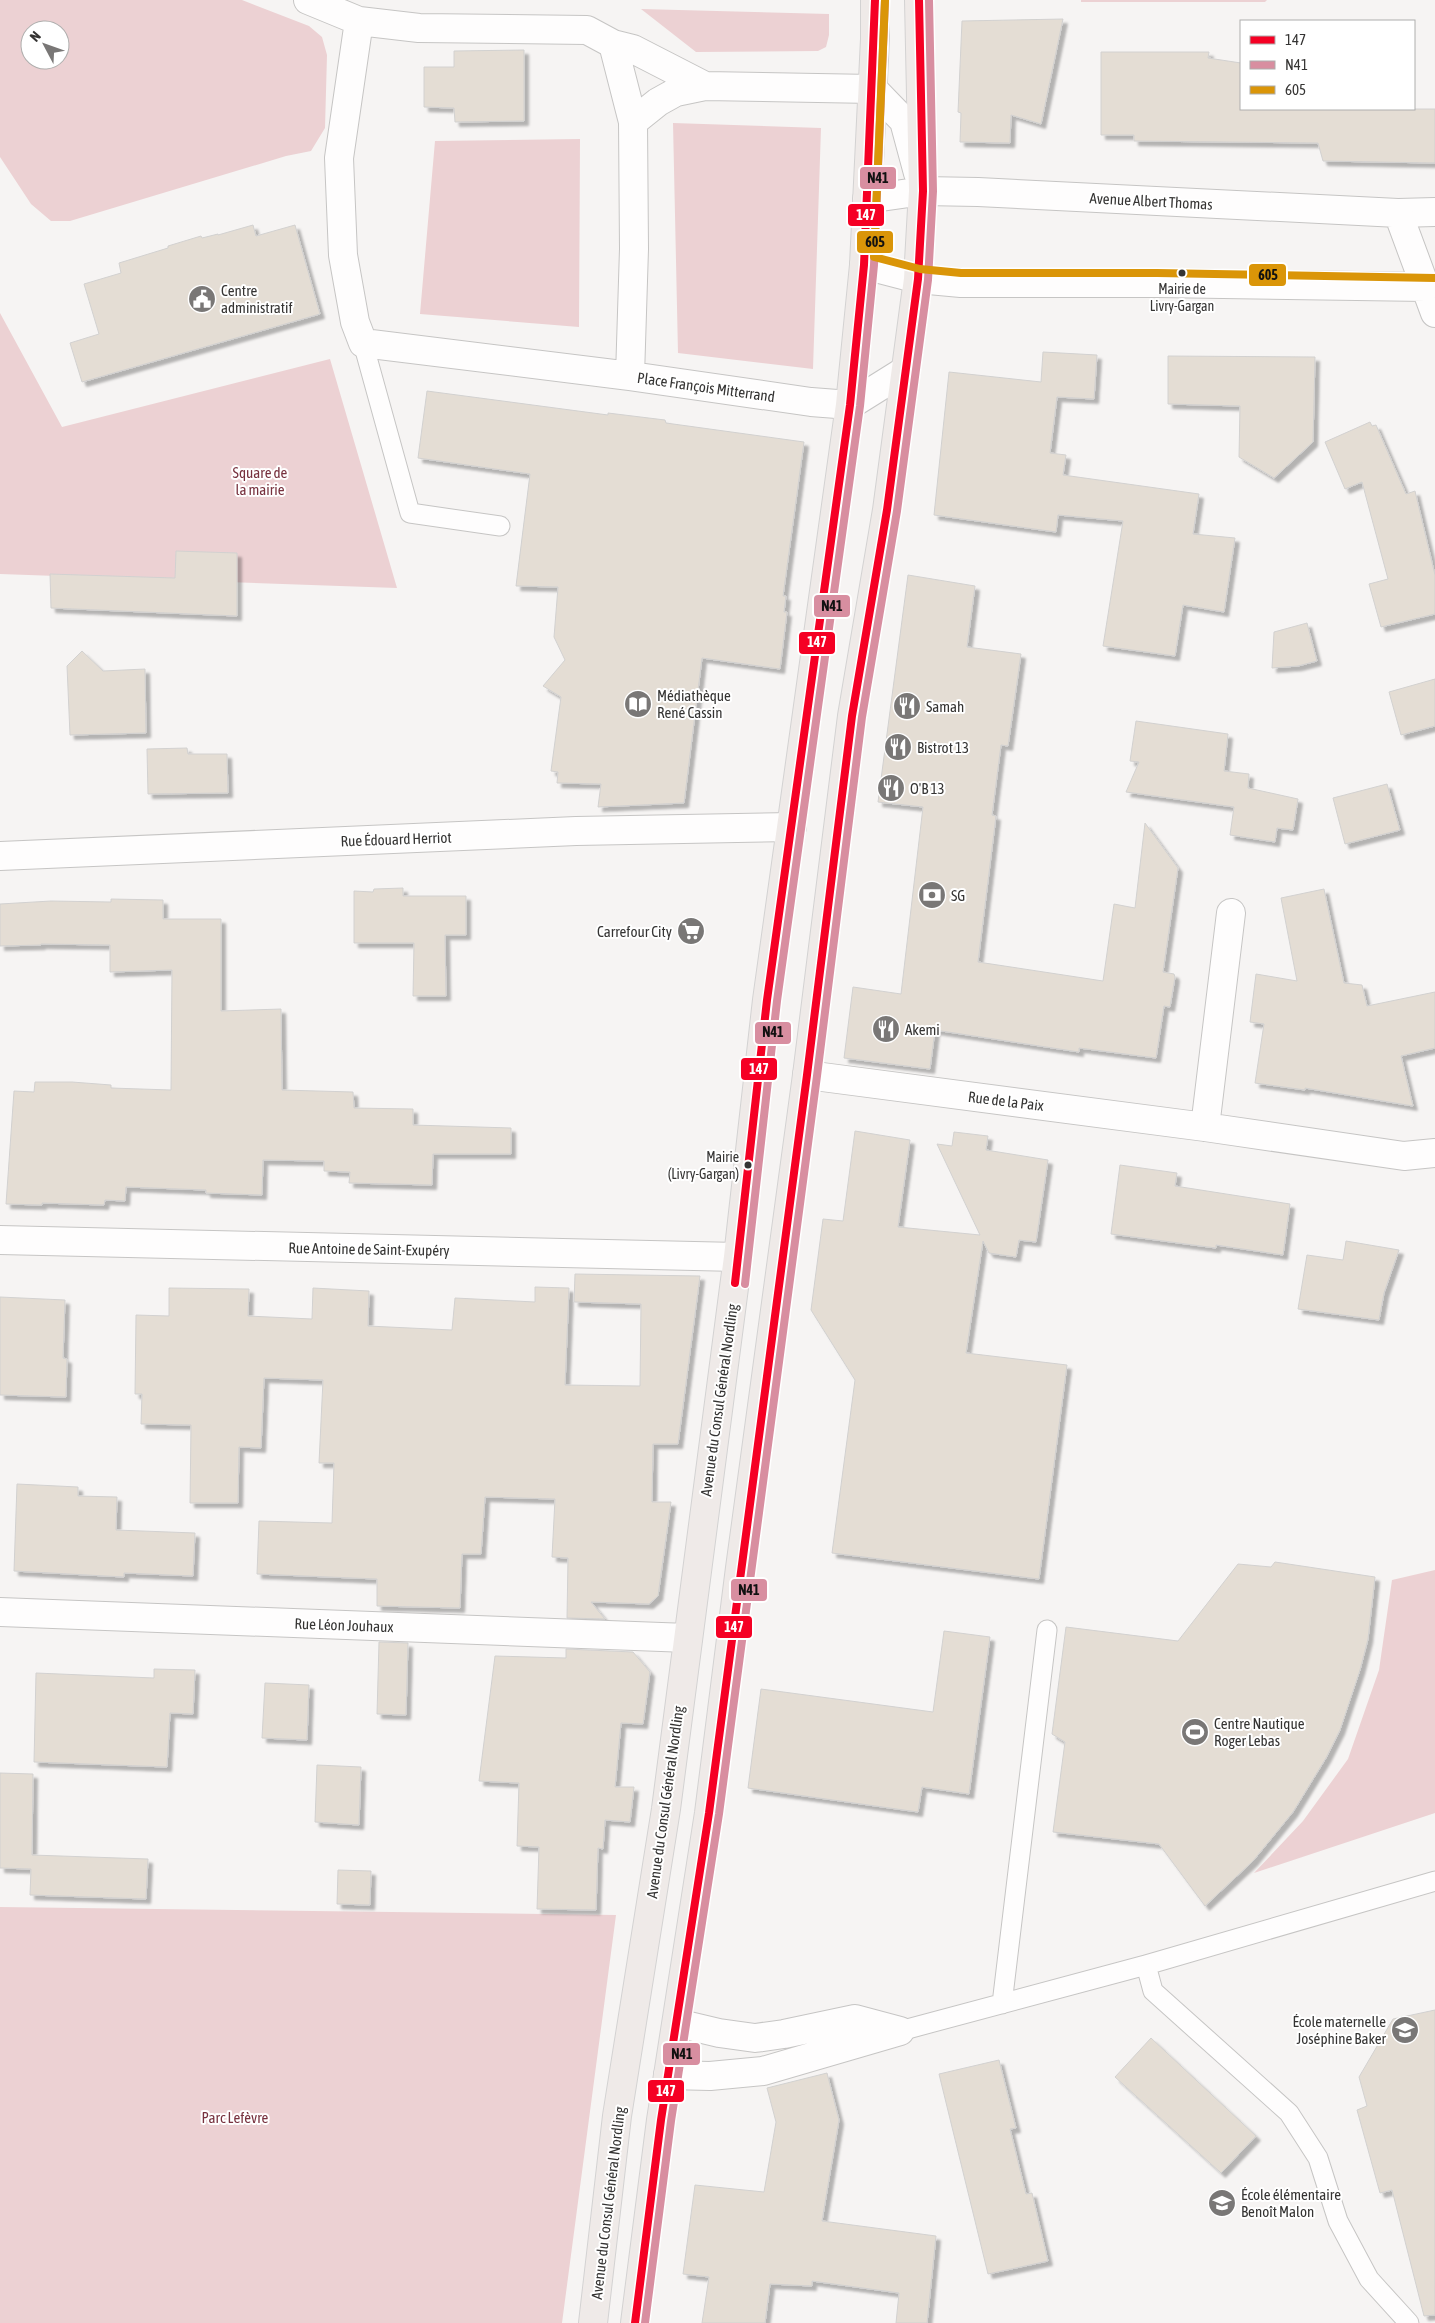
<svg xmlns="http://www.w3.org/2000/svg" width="1435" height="2323" viewBox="0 0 1435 2323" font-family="'Asap Condensed',sans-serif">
<defs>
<filter id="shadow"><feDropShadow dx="4.5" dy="4.5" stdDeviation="1" flood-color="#0004"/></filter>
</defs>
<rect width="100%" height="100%" fill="#f6f4f3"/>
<path fill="#ecd1d3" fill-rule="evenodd" d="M0 0H242L309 26 322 37 327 55 325 128 311 151 286 156 70 221H51L31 204 0 157ZM30 30H60V60H30Z
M1081 0H1267L1265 2H1081Z
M641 9 829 14V35L826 47 818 51 696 52Z
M673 123 821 128 813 369 678 353Z
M580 139 579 327 420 314 435 141Z
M0 313 62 427 330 359 397 588 0 574Z
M1435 1570V1813L1254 1873 1303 1821 1348 1759 1379 1670 1392 1580Z
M0 1907 616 1915 562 2323H0Z"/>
<path fill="#e4ddd4" stroke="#d2d1d0" filter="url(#shadow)" d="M1063 19 1041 124 1011 115 1010 143 960 142 961 113 958 112 962 21Z
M524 50V121L455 122 454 108 424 107V67H454V51Z
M1101 52H1209L1208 58 1241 63V109H1435V163L1323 161 1318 143 1134 141V135H1101Z
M253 225 256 236 295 225 320 314 82 382 70 343 99 334 84 284 121 273 119 263 168 248V246L201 236 202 238 218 234V235Z
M1043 352 1097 355 1094 399 1057 397 1050 453 1066 455 1063 475 1199 494 1193 534 1235 538 1224 612 1183 605 1175 656 1103 646 1123 521 1058 515 1056 532 934 515 949 372 1041 382Z
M1168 356 1315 357 1313 442 1274 478 1239 457 1240 406 1168 404Z
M427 391 608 415V413L665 420 666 423 804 442 783 596H786L784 612H787L780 669 702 658 684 803 598 807 601 784 557 783 558 772 551 771 561 697 543 686 565 660 554 637 558 587 516 586 530 474 418 458Z
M1370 422 1372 426 1376 425 1406 494 1415 491 1435 575V614L1381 627 1369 584 1388 579 1362 482 1345 489 1325 442Z
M176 551 237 553V616L51 608 50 574 175 578Z
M908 575 975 586 967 647 1021 654 1008 746 1001 745 992 815 996 816 978 962 1103 981 1114 904 1135 908 1145 823 1178 868 1163 972 1174 974 1175 977 1170 1007 1164 1006 1156 1058 1079 1048V1052L935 1030 930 1069 844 1058 853 987 901 994 923 807 878 802Z
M1307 623 1317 661 1298 666 1272 668 1274 632Z
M82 651 103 671 145 669 146 733 70 735 67 666Z
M1435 679V726L1401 735 1389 692Z
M1136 721 1228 734 1224 771 1249 774 1248 788 1298 799 1293 830 1277 828 1275 842 1230 835 1234 807 1126 792 1139 762 1130 761Z
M187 748 188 754H227L228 793 148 794 147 749Z
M1387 784 1400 830 1345 844 1333 798Z
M403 888V896H466V935H445L446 996H413L414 943H354V891L373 892 374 889Z
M1324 889 1344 983 1362 985 1367 1006 1435 992V1048L1401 1056 1413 1106 1305 1088V1090L1255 1083 1264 1024 1250 1022 1256 974 1297 981 1281 898Z
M111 899 163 900V919H221V1011L281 1009 282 1090 353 1092 354 1108 413 1109V1125L511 1128V1154H433L432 1185 349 1183 350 1172 324 1171V1161L263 1160 262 1195 206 1193V1190L126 1187 125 1201 105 1200 104 1205 42 1203V1205L6 1204 14 1091 34 1092 35 1082H72L111 1085V1088L171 1090 172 970 110 972V945L41 944V945L0 946V904L51 901 111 902Z
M855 1131 910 1140 898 1227 980 1235 937 1144 952 1146 954 1132 988 1136 986 1150 1048 1160 1036 1242 1019 1240 1016 1257 989 1253 983 1241 966 1353 1067 1365 1039 1579 832 1553 855 1380 811 1310 823 1219 843 1221Z
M1120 1165 1177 1173 1175 1186 1290 1204 1283 1255 1216 1245V1248L1111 1234Z
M1346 1241 1399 1250 1384 1293 1379 1320 1298 1309 1307 1255 1343 1260Z
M575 1274 700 1276 678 1444H653L652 1502H671L658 1596 649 1604 591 1602 605 1619 567 1618 568 1558 552 1557 555 1499 485 1497 481 1554H462L460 1608 377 1606V1579L257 1574 259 1521 332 1523 334 1463H319L323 1380 264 1378 261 1448 239 1447 238 1503H190L191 1425 141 1424 142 1394H135L136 1315 169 1316V1288L249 1289 248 1316 312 1319 313 1288 369 1291 368 1326 452 1330 455 1298 535 1302V1287L569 1288 565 1385 640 1386 641 1304 574 1302Z
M0 1297 65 1300 63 1358 67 1359 66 1397 0 1395Z
M17 1484 78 1487V1496L117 1497 116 1530 195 1533 193 1576 124 1573V1577L14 1571Z
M1275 1562 1375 1577 1368 1639 1360 1670 1340 1730 1326 1758 1293 1812 1253 1861 1205 1906 1159 1844 1053 1832 1065 1742 1052 1734 1066 1627 1178 1641 1238 1564 1271 1567Z
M944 1631 990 1637 969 1794 922 1787 918 1812 748 1788 761 1689 933 1712Z
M379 1642 408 1643 406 1715 377 1714Z
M566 1649 633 1652 650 1672 643 1724 621 1723 615 1787H634L630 1822 605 1820 603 1849 598 1848 596 1910 537 1909 539 1847 517 1846 519 1783 479 1781 495 1656 566 1658Z
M154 1669 195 1670 193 1714 170 1713 167 1767 34 1762 36 1673 154 1678Z
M265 1683 309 1685 307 1740 262 1738Z
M317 1765 361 1767 359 1825 315 1822Z
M0 1773 33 1774 32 1855 148 1859 146 1899 30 1895 31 1869 0 1868Z
M338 1870 371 1871 370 1905 337 1904Z
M1435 2010V2315L1424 2316 1392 2190 1380 2193 1357 2110 1367 2106 1359 2077 1393 2019Z
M1151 2038 1256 2136 1221 2173 1115 2077Z
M999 2060 1016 2128 1010 2129 1026 2194 1032 2193 1048 2261 988 2274 939 2074Z
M827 2073 839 2120 822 2221 936 2236 927 2323H896L899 2293 812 2281V2286L770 2284 765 2323H702L709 2277 683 2274 695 2185 764 2192 776 2122 767 2088Z"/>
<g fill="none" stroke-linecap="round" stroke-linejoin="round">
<g stroke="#c6c5c4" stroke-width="21">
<path id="lane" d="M363 343 410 513 500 526
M1146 1965 1153 1991 1289 2113 1318 2158 1338 2221 1369 2279 1409 2323
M1002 2004 1047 1630
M900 2031 1146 1965 1435 1881"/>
</g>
<g stroke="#c6c5c4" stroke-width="30">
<path id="street" d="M308 0 359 21 419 28 587 30 613 44 633 49 705 86
M359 21 339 158 343 255 355 322 363 343 630 376 811 402 850 405 906 370
M613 44 633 122
M1398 213 1435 212
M630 376 634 249 633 122 658 102 676 92 705 86 873 89 904 121 918 173
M0 856 576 831 792 827
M807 1075 1205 1127 1404 1156 1435 1153
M1205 1127 1231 913
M0 1240 738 1257
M0 1612 688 1638
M677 2023 719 2033 755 2038 784 2034 855 2019 900 2031
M668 2075 710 2076 763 2071 900 2031"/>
</g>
<g stroke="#c6c5c4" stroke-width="30">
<path id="secondary" d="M867 199 923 191 978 192 1398 213 1435 313
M864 265 918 279 961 283H1157L1426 287"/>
</g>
<g stroke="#d3d2d2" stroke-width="30">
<path id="primary" d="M593 2323 617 2116 666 1809 738 1257 767 1000 850 405 864 265 875 39V0
M635 2323 661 2120 709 1813 740 1568 807 1075 852 716 887 510 918 279 923 191 919 0"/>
</g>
<use href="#lane" stroke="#fefdfd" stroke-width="19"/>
<use href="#street" stroke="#fefdfd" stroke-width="28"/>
<use href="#secondary" stroke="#fefdfd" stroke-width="28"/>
<use href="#primary" stroke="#efeae8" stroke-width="28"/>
<g stroke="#fff" stroke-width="11">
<path id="bus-1" d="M735 1283 767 1000 850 405 864 265 875 0
M635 2323 661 2120 709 1813 807 1075 852 716 887 510 918 279 923 191 919 0"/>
</g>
<g stroke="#fff" stroke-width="11">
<path id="bus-2" d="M745 1284 777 1001 860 406 874 265 885 0
M645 2323 671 2121 719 1814 817 1076 862 717 897 511 928 280 933 191 929 0"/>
</g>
<g stroke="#fff" stroke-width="11">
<path id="bus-3" d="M885 0 874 257 920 269 961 273H1157L1435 278"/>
</g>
<use href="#bus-1" stroke="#f50024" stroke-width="8"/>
<use href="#bus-2" stroke="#d88ea0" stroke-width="8"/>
<use href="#bus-3" stroke="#da9508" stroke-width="8"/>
</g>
<defs>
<g id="civic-disc" transform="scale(1.4375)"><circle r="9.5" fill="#797776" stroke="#fff"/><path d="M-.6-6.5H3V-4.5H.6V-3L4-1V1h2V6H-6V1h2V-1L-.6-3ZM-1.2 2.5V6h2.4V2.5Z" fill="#fff"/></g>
<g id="library-disc" transform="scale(1.4375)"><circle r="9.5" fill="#797776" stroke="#fff"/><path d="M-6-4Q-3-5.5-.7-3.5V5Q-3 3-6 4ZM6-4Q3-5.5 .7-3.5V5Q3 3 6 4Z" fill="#fff"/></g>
<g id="restaurant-disc" transform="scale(1.4375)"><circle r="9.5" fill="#797776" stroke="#fff"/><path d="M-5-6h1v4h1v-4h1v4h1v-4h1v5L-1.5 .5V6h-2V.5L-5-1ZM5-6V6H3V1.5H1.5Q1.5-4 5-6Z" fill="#fff"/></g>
<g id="bank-disc" transform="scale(1.4375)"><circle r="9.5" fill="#797776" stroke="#fff"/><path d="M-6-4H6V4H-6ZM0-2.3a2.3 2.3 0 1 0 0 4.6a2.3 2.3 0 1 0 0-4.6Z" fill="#fff"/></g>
<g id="supermarket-disc" transform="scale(1.4375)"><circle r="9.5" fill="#797776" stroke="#fff"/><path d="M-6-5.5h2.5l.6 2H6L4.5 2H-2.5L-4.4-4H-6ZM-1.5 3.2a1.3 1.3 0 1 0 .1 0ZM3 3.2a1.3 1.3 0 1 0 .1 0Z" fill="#fff"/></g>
<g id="stadium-disc" transform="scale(1.4375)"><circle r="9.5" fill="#797776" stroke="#fff"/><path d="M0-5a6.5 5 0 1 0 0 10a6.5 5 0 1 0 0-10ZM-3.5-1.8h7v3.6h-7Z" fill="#fff"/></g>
<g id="school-disc" transform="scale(1.4375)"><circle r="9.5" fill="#797776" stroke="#fff"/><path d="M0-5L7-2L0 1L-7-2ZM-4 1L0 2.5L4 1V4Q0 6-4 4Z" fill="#fff"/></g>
</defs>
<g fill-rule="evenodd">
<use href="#civic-disc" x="202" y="299"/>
<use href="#library-disc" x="638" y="704"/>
<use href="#restaurant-disc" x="907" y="706"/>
<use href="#restaurant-disc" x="898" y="747"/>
<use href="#restaurant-disc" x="891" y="788"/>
<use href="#bank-disc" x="932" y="895"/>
<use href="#supermarket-disc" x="691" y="931"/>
<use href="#restaurant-disc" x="886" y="1029"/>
<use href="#stadium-disc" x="1195" y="1732"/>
<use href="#school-disc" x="1405" y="2030"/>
<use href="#school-disc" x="1222" y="2203"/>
</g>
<g fill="#353433" stroke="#fff" stroke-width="2">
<circle cx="1182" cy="273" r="4.5"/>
<circle cx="748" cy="1165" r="4.5"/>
</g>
<g text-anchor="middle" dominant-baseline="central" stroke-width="4" stroke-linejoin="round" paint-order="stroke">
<g font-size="14" fill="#353433" stroke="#fff">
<text x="1182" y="289">Mairie de<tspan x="1182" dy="17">Livry-Gargan</tspan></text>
<text x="739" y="1157" text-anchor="end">Mairie<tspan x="739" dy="17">(Livry-Gargan)</tspan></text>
</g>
<g font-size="15" fill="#353433" stroke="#fff">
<text transform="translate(1151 201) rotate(3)">Avenue Albert Thomas</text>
<text transform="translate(706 387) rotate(8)">Place François Mitterrand</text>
<text transform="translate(396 839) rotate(-2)">Rue Édouard Herriot</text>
<text transform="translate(1006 1101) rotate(7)">Rue de la Paix</text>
<text transform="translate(369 1249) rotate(1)">Rue Antoine de Saint-Exupéry</text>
<text transform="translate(719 1400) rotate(-82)">Avenue du Consul Général Nordling</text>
<text transform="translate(344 1625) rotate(2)">Rue Léon Jouhaux</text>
<text transform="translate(665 1802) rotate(-82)">Avenue du Consul Général Nordling</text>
<text transform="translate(608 2203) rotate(-83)">Avenue du Consul Général Nordling</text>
</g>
<g font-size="15" fill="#353433" stroke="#fff" text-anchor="start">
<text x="221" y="290">Centre<tspan x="221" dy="17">administratif</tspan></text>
<text x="657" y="695">Médiathèque<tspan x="657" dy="17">René Cassin</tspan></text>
<text x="926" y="706">Samah</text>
<text x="917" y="747">Bistrot 13</text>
<text x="910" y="788">O'B 13</text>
<text x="951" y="895">SG</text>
<text x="672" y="931" text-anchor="end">Carrefour City</text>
<text x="905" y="1029">Akemi</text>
<text x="1214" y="1723">Centre Nautique<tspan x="1214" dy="17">Roger Lebas</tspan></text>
<text x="1386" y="2021" text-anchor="end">École maternelle<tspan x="1386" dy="17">Joséphine Baker</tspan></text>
<text x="1241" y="2194">École élémentaire<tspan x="1241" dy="17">Benoît Malon</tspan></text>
</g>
<g font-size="15" fill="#77313e" stroke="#fff">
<text x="260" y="472">Square de<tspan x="260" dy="17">la mairie</tspan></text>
<text x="235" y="2117">Parc Lefèvre</text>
</g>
</g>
<g stroke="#fff" stroke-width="2">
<rect x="859" y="166" width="38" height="24" rx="5" fill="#d88ea0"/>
<rect x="847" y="203" width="38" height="24" rx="5" fill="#f50024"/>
<rect x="856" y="230" width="38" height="24" rx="5" fill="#da9508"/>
<rect x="1248" y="263" width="39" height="24" rx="5" fill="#da9508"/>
<rect x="813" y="594" width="38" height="24" rx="5" fill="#d88ea0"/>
<rect x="798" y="631" width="38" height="24" rx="5" fill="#f50024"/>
<rect x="754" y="1021" width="38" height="24" rx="5" fill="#d88ea0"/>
<rect x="740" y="1057" width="38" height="24" rx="5" fill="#f50024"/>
<rect x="730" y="1578" width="38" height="24" rx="5" fill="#d88ea0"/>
<rect x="715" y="1615" width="38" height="24" rx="5" fill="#f50024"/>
<rect x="662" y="2042" width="39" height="24" rx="5" fill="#d88ea0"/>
<rect x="647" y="2079" width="38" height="24" rx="5" fill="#f50024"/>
</g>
<g font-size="14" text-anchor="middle" font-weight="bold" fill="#fff">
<text x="866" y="220">147</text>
<text x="817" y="647">147</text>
<text x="759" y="1074">147</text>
<text x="734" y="1632">147</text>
<text x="666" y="2096">147</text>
</g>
<g font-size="14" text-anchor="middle" font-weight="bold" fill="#111">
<text x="878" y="183">N41</text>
<text x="875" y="247">605</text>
<text x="1268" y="280">605</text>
<text x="832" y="611">N41</text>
<text x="773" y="1037">N41</text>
<text x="749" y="1595">N41</text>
<text x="682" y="2059">N41</text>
</g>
<rect x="1240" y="20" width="175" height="90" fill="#ffffff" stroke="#aeaead"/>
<rect x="1250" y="36" width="25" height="8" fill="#f50024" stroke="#aeaead"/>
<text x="1285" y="45" font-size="15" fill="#353433">147</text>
<rect x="1250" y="61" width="25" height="8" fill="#d88ea0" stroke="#aeaead"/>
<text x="1285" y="70" font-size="15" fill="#353433">N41</text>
<rect x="1250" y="86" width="25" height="8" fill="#da9508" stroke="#aeaead"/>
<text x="1285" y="95" font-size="15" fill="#353433">605</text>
<g transform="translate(45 45) rotate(311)"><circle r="24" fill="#ffffff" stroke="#aeaead"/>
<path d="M0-4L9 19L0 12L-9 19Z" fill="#797776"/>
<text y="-8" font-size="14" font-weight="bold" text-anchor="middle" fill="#353433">N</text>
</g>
</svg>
